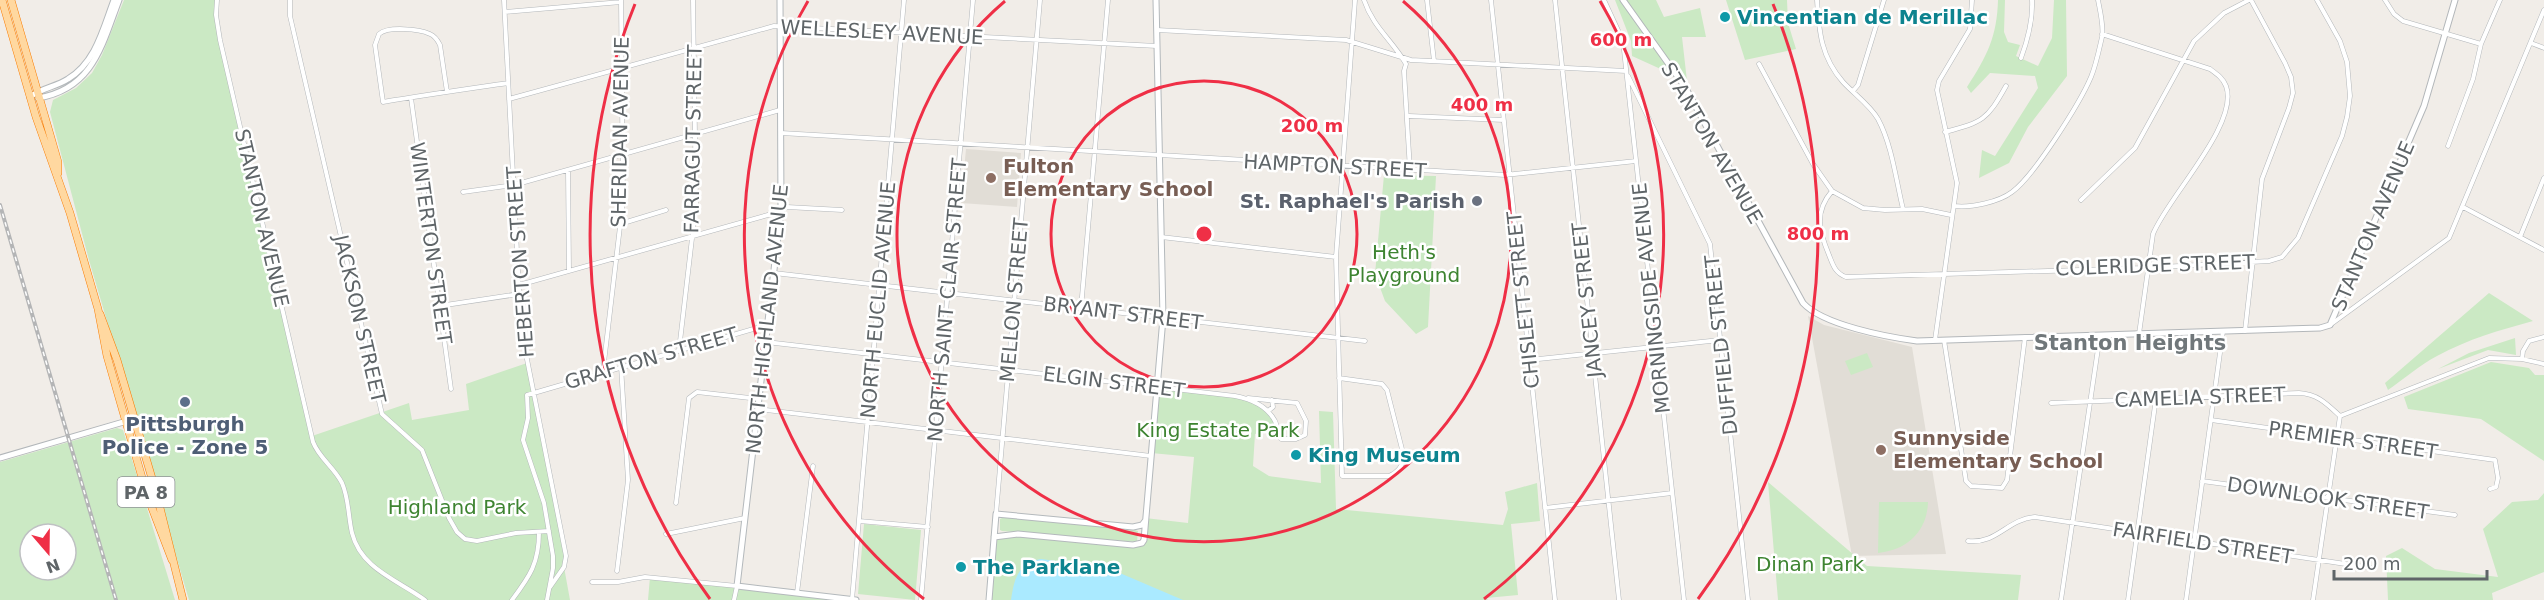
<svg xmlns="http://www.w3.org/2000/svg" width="2544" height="600" viewBox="0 0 2544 600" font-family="'DejaVu Sans',sans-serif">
<rect width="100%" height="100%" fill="#f1ede8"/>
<path fill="#e1ddd6" d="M966 149 1021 153 1017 207 961 203Z
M1808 316 1824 325 1912 347 1946 554 1852 556Z"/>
<path fill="#cbe9c4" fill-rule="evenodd" d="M124 0H217L216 15 312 436 409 403 412 420 469 410 466 384 527 363 566 556 564 567 570 600H189L89 260 50 112 53 100 76 88 92 73 102 55Z
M1615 0H1656L1664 17 1700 8 1706 37H1682L1687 81 1632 56 1631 41Z
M1726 0H1787L1788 23 1796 49 1745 60Z
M1998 0H2005L2004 32 2008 42 2020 45 2016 56 2038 66 2052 38 2054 0H2066L2067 76 2028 127 2009 163 1979 178 1982 150 1995 156 2038 88 2035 76 1990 73 1971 93 1967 87C1987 56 1997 37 1998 0Z
M1384 175 1436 176 1428 327 1416 334 1385 301 1375 274Z
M2489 293 2533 321C2500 330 2468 339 2437 356 2420 365 2404 379 2388 390L2385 383Z
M2515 338 2516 355 2488 350 2438 369 2469 353Z
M1867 353 1873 367 1851 375 1845 361Z
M2491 362 2529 368 2535 375H2544V461L2481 419 2408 409 2404 397Z
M1157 387 1248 398 1268 411 1278 429 1255 434 1253 466 1269 476 1321 483 1319 411 1333 412 1336 509 1503 525 1508 509 1505 492 1537 483 1540 521 1511 524 1518 595 1486 598 1488 600H989L994 537 1038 536 1142 543 1145 518 1188 523 1194 457 1151 453Z
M117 428 123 430 175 600H0V462ZM30 534H66V570H30Z
M1768 482 1867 566 2021 575 2018 600H1778Z
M2544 493V572L2492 593 2493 600H2388L2386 556 2402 548 2435 569 2498 577 2483 529 2512 502 2538 500Z
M1879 502H1928C1927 532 1907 550 1878 553Z
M1004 517 1132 529 1138 531 1137 542 1002 531 1000 530V519Z
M864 524 921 530 915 600 858 594Z
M650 577 856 600H648Z"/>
<path fill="#aaeaff" d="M1041 559 1108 568 1183 600H1011C1014 579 1018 563 1041 559Z"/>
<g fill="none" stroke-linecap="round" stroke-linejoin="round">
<g stroke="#b3b7ba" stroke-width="5">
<path id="minor" d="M217 0 216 15 220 40 313 442C319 458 334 467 342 483 349 499 348 516 352 533 361 569 398 580 425 600
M290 0V16L382 414 422 450 449 518 457 532 465 539 477 541 516 533 549 531
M504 0 521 329 566 556 564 567 550 587
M1364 0C1373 27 1392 40 1406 64L1404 71 1410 170
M1427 0 1434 61
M1491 0 1555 600
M1555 0 1619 600
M1604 0 1623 41 1684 600
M1817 0C1819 32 1821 57 1843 82 1854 94 1870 105 1878 119 1892 145 1896 180 1903 209
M2385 0 2394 14 2403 21 2481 44
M505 12 621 2
M1157 30 1346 40 1411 60 1626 71
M2102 34 2210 69C2217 74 2223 78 2226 86 2240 124 2167 198 2153 234L2139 334
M2531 43 2544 48
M2021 58C2028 39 2033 20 2032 0
M1759 64 1813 164 1832 191 1863 208 1885 210 1922 209 1951 215
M1628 76 1710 244 1748 600
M1853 91 1858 85 1884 0
M447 92 440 45C438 41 435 36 430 34 419 29 388 26 379 34L375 45 383 102C425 95 467 89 508 83
M411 98 451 389
M509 99 774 26 1157 46
M1409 116 1504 120
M1945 132C1983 122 1987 120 2006 86
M781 133 1505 175 1636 161
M2448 146 2473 79 2481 44 2500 0
M568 170 569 271
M1832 191C1814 212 1819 231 1829 255 1833 265 1835 273 1846 277L2144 268 2269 261 2282 257 2298 238 2342 136 2347 117 2350 96 2347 62 2340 41 2317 0
M463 192 514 185 780 110
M2081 200 2135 148 2194 41 2224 13 2249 0
M1954 206C1971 208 1999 202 2012 192 2034 176 2080 103 2091 77 2096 65 2099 50 2102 37 2104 26 2100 11 2098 0
M2463 207 2544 250
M620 224 666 210
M1161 237 1336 257
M2520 237 2544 178
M774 273 1365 341
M519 285 775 213 787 207 842 210
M439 306 519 294
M1081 308 1108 0
M2330 325 2449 238 2544 10
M2245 331 2262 179 2289 108 2293 93 2291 77 2285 63 2251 0
M1935 340 1957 183 1937 90 1939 81 1970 29 1972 0
M1944 340 1966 481 1971 486 2002 488 2007 480 2025 337
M766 342 1235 396C1251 399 1267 406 1275 421 1278 427 1278 433 1281 439H1296L1305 435 1306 421 1297 403 1248 398
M679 350 696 204 693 0
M2522 359 2523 351 2529 341 2544 337
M1529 360 1720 340
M603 371 623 201 621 0
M1339 378 1382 384 1387 390 1404 457C1402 467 1398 472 1389 476H1342L1336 257 1355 0
M2051 403 2299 393C2318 394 2327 404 2340 416
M758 409 1151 456
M1268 411 1273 407 1272 400
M2340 416 2489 358 2522 359 2544 364
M2211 420 2495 460 2498 478 2496 487 2490 489
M2202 481 2455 515
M676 503 689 398 697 392 759 399
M1545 508 1672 493
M996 514 1040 0
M859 521 928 527
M666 534 745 518
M1968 541C1998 544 2007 519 2035 517L2372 568
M617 571 628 480 621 366
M592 582H618L645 577 737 586 734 600
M797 593 813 466
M512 600C530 576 539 563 539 532
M547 600 553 568V556L544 503 523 440 528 418 527 395 767 325
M852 600 904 0
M921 600 973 0
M2061 600 2100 335
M2128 600 2156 398
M2186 600 2223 331
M2313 600 2340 416"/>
</g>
<g stroke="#b3b7ba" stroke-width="7">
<path id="tertiary" d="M1623 0 1685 87 1803 303C1823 325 1887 337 1917 341L2320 328 2330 325 2424 106 2455 0
M0 458 127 421"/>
</g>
<g stroke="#b4b9bc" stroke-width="7">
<path id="secondary" d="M780 0 781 210 737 586 856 600
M30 97C41 88 56 87 68 79 96 62 103 29 114 0
M38 98C93 89 102 45 119 0
M994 537 1018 534 1133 545 1142 543 1144 540 1163 318 1156 0
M989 600 996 514 1133 527 1142 525 1145 521"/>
</g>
<g stroke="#f97b00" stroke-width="8">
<path id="trunk" d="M2 0 36 117 70 213 98 309 107 356 147 495 172 560
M11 0 58 162V173
M100 314 117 360 156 492 183 600"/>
</g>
<use href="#minor" stroke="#fff" stroke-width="4"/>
<use href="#tertiary" stroke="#fff" stroke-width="5"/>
<use href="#secondary" stroke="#fff" stroke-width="5"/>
<use href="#trunk" stroke="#ffd8a0" stroke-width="7"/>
<g stroke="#b4b5b6" stroke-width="4">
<path id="rail" d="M0 205 116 600"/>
</g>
<use href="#rail" stroke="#fff" stroke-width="1.5" stroke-dasharray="4.5" stroke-linecap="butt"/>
</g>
<g fill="none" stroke="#ef2f46" stroke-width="3">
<circle cx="1204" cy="234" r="153"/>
<path d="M1403 1A307 307 0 1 1 1005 1"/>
<path d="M924 599A460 460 0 0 1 808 1M1600 1A460 460 0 0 1 1484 599"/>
<path d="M710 599A614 614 0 0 1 635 4M1773 4A614 614 0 0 1 1698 599"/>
</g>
<g fill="#0f9aa8" stroke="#fff" stroke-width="2">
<circle cx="1725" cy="17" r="6"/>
<circle cx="1296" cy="455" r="6"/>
<circle cx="961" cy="567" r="6"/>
</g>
<g fill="#8d6e63" stroke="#fff" stroke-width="2">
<circle cx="991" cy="178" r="6"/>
<circle cx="1881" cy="450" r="6"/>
</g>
<circle fill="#6b7280" stroke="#fff" stroke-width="2" cx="1477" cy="201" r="6"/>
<circle fill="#5c6f8a" stroke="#fff" stroke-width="2" cx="185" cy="402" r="6"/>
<g text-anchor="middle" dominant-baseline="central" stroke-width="5" stroke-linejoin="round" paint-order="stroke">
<rect fill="#fff" stroke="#8f9395" stroke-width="1.5" x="117.5" y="477" width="57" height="30" rx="4.5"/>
<g font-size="18" font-weight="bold" fill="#5f6568">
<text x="146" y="492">PA 8</text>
</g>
<g font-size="20" font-weight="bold" fill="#0d838f" stroke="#fff" text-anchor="start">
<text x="1737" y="17">Vincentian de Merillac</text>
<text x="1308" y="455">King Museum</text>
<text x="973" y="567">The Parklane</text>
</g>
<g font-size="20" fill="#5f6568" stroke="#fff">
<text transform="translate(882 32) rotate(3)">WELLESLEY AVENUE</text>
<text transform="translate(620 132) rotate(-89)">SHERIDAN AVENUE</text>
<text transform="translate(693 139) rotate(-89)">FARRAGUT STREET</text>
<text transform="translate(1712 143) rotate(60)">STANTON AVENUE</text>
<text transform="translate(1335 166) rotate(3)">HAMPTON STREET</text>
<text transform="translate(262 218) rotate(77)">STANTON AVENUE</text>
<text transform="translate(2373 226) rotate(-67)">STANTON AVENUE</text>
<text transform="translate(431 243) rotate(82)">WINTERTON STREET</text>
<text transform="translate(520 262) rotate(-94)">HEBERTON STREET</text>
<text transform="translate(2155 265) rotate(-2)">COLERIDGE STREET</text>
<text transform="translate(1651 298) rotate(-96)">MORNINGSIDE AVENUE</text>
<text transform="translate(878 300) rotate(-85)">NORTH EUCLID AVENUE</text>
<text transform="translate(947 300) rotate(-85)">NORTH SAINT CLAIR STREET</text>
<text transform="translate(1014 300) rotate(-85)">MELLON STREET</text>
<text transform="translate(1523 300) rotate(-96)">CHISLETT STREET</text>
<text transform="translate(1587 300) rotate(-96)">JANCEY STREET</text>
<text transform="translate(1123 313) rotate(7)">BRYANT STREET</text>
<text transform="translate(360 319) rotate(77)">JACKSON STREET</text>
<text transform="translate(767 319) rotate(-84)">NORTH HIGHLAND AVENUE</text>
<text transform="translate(1721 345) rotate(-96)">DUFFIELD STREET</text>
<text transform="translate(651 358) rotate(-16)">GRAFTON STREET</text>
<text transform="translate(1114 382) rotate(7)">ELGIN STREET</text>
<text transform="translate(2200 397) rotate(-2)">CAMELIA STREET</text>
<text transform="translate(2353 440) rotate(8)">PREMIER STREET</text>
<text transform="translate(2328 498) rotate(8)">DOWNLOOK STREET</text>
<text transform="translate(2203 543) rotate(9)">FAIRFIELD STREET</text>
</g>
<g font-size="20" font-weight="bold" fill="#785e54" stroke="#fff" text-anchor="start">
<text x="1003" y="166">Fulton<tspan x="1003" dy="23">Elementary School</tspan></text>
<text x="1893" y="438">Sunnyside<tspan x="1893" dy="23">Elementary School</tspan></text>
</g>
<g font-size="20" font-weight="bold" fill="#5b616d" stroke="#fff" text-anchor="end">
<text x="1465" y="201">St. Raphael's Parish</text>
</g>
<g font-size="20" fill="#3e8431" stroke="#fff">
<text x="1404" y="252">Heth's<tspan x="1404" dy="23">Playground</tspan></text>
<text x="1218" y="430">King Estate Park</text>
<text x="457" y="507">Highland Park</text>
<text x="1810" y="564">Dinan Park</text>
</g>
<g font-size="20" font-weight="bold" fill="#4e5e75" stroke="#fff">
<text x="185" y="424">Pittsburgh<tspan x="185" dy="23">Police - Zone 5</tspan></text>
</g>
<g font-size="21" font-weight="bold" fill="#70777a" stroke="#fff">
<text x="2130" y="343">Stanton Heights</text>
</g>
</g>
<circle cx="1204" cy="234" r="9" fill="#ef2f46" stroke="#fff" stroke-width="3"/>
<g font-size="18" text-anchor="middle" font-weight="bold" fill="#ef2f46" stroke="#fff" stroke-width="5" stroke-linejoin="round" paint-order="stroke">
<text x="1621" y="46">600 m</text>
<text x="1482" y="111">400 m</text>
<text x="1312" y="132">200 m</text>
<text x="1818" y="240">800 m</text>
</g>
<g transform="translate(48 552) rotate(160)"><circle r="28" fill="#ffffff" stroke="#bfc1c3" stroke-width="1.5"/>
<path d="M0-4.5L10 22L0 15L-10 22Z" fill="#ef2f46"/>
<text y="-9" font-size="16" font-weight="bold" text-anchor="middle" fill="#5f6568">N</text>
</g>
<path d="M2334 570v9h153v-9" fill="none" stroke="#5f6568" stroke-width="3"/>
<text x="2343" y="570" font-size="18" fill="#5f6568" stroke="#ffffff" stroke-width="4.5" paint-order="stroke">200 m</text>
</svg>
